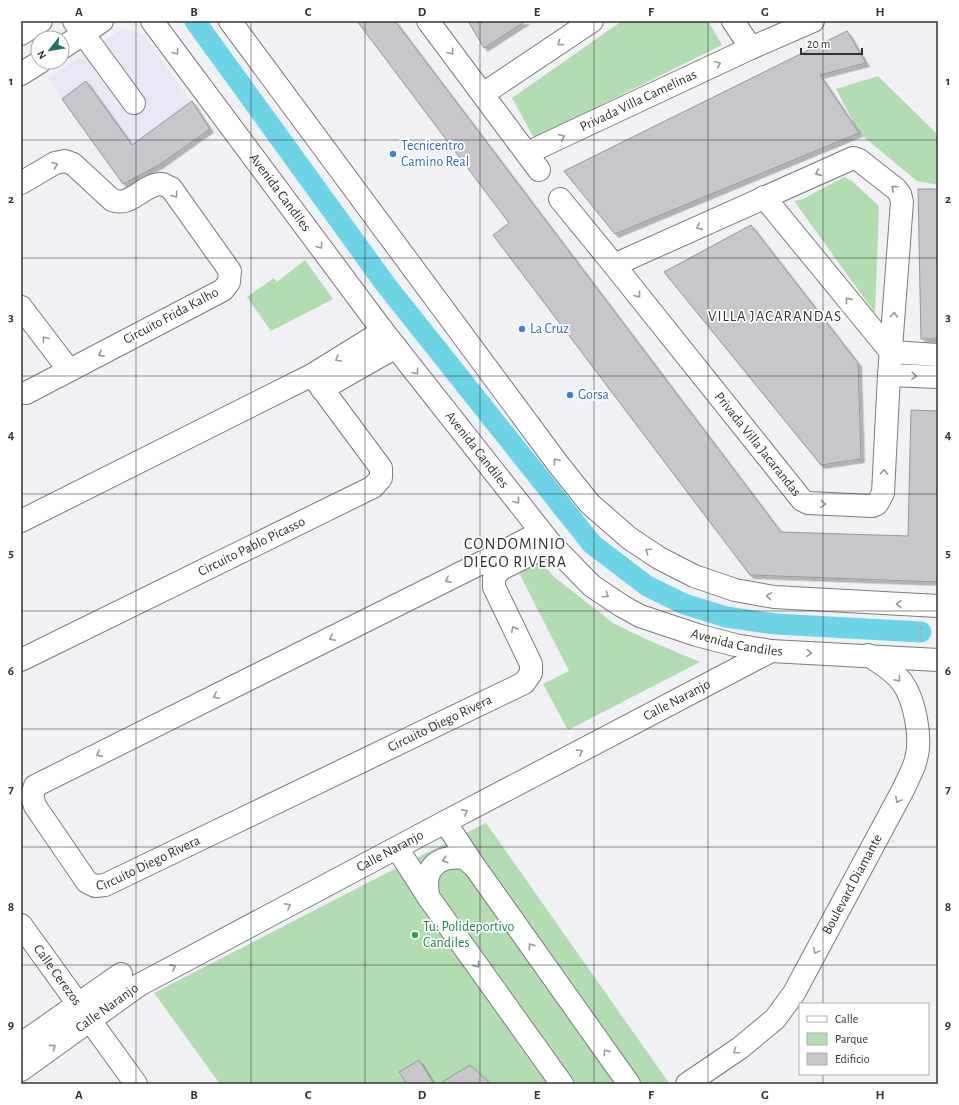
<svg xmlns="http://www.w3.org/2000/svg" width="959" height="1105" viewBox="0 0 959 1105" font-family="'Alegreya Sans',sans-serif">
<defs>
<filter id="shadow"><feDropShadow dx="3.5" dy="3.5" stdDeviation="0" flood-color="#0004"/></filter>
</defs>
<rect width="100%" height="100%" fill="#f0f1f5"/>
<path fill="#e7e8f4" d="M122 29 130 30 144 35 210 129 159 165 123 184 48 78Z"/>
<path fill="#b3dcb0" d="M622 21H708L722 45 534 138 512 98Z
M878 76 938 135V185L917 181 859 133 836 89Z
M844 177 852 181 879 206 875 313 794 201 803 199Z
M305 260 333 299 271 331 247 297 274 278 277 282Z
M537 557 553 576 613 623 648 640 700 662 568 730 543 684 569 671 517 569Z
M486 823 669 1083 220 1084 154 993 377 878Z"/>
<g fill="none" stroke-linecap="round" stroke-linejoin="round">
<path stroke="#6dd4e8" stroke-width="21" d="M195 21 386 285 592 544 647 586 684 604 726 617 776 624 921 632"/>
</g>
<path fill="#c7c7cb" stroke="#95959a" filter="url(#shadow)" d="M357 21H395L781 532 908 536 911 410 938 411V582L750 575 493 235 509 223Z
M468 21H526L484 48Z
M847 31 866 63 820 75 859 133 615 234 564 171Z
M86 81 132 145 192 101 210 129 159 165 123 184 62 99Z
M918 189H938V339H921Z
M751 225 858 363 861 459 821 465 664 272Z
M419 1060 434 1084H407L399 1072Z
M470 1065 491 1084H439Z"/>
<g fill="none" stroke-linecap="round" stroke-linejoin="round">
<g stroke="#7b7b7f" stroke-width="24">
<g id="minor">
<path d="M74 21 134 103"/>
<path d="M428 21 539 170"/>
<path d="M733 21 751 48"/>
<path d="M21 34 41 21"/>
<path d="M62 48 102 21"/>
<path d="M21 74 40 62"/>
<path d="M483 94 592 21"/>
<path id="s1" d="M527 153 751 48 813 21"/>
<path d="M21 183 55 163 65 161 73 164 112 200C131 208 144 183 162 184 165 185 168 187 171 188L230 271 229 282 223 290 26 393"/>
<path d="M764 197 891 352 938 355"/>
<path id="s2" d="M560 199 614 265 802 500 808 503 872 506 877 504 883 493 889 375 902 202 900 194 896 189 859 160 853 158 614 265"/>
<path d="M21 307 69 370"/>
<path d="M889 375 938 377"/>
<path d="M322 389 396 347"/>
<path d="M21 521 312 375 383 331"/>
<path id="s3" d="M541 532 483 562 35 786 32 796 35 806 87 882 95 886 105 885 524 683 531 673V664L494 587V577L501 569 551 544"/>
<path id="s4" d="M21 660 373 487 381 478V468L312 375"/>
<path d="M445 822 475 867"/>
<path d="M397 848 429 898"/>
<path id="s5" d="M21 925 136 1084"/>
<path d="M21 1044 121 974"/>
<path id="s6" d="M21 1070 139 985 445 822 771 651"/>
<path d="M562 1084 429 898C424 880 428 862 449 858 453 858 458 857 462 858 467 859 471 864 475 867L629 1084"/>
<path id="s7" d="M687 1084 740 1048 775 1019 794 993 904 788C908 778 914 769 916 759 922 738 915 700 902 682 893 670 880 663 868 655"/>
</g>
</g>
<g stroke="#7b7b7f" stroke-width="24">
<g id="major">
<path id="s8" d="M152 21 383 331 551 544 592 586 622 606 640 616 697 635 735 645 771 651 938 660"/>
<path d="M230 21 558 464 590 504 629 538 659 558 694 576 735 590 774 597 938 606"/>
</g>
</g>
<path stroke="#adaeb1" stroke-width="2.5" stroke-dasharray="4 2" stroke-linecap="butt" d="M921 626V639"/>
<use href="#minor" stroke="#fff" stroke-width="22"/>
<use href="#major" stroke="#fff" stroke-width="22"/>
</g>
<defs><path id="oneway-chevron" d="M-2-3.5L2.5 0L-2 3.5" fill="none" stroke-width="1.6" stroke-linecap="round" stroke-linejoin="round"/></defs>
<g stroke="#98999a">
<use href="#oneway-chevron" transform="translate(560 43) rotate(146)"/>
<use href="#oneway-chevron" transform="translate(176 52) rotate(53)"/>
<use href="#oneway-chevron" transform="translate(451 52) rotate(53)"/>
<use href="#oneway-chevron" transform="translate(718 64) rotate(-25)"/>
<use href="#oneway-chevron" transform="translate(562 137) rotate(-25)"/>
<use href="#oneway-chevron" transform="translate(55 165) rotate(-22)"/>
<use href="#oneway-chevron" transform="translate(818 173) rotate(156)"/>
<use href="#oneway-chevron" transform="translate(894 188) rotate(-138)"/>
<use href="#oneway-chevron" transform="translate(175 195) rotate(54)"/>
<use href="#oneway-chevron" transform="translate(699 227) rotate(156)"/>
<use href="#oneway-chevron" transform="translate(320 246) rotate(53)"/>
<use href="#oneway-chevron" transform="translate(638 295) rotate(52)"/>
<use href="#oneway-chevron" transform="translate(848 300) rotate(-129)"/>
<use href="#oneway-chevron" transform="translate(894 315) rotate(-86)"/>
<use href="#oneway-chevron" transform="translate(45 339) rotate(-127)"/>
<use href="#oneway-chevron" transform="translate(101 354) rotate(153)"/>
<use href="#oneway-chevron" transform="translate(338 359) rotate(149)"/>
<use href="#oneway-chevron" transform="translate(416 372) rotate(52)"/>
<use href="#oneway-chevron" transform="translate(914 376) rotate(3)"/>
<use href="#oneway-chevron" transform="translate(556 461) rotate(-127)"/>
<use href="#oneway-chevron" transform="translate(884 472) rotate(-87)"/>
<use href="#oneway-chevron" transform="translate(517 501) rotate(52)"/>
<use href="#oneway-chevron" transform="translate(823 504) rotate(3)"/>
<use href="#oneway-chevron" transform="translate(648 551) rotate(-146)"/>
<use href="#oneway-chevron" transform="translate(448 580) rotate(153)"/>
<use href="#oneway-chevron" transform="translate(606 595) rotate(34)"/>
<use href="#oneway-chevron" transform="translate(769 596) rotate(-172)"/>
<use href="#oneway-chevron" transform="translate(899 604) rotate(-177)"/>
<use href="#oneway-chevron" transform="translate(514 629) rotate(-116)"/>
<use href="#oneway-chevron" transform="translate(332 638) rotate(153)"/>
<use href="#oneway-chevron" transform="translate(809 653) rotate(2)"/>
<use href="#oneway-chevron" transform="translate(898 679) rotate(49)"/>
<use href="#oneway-chevron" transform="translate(216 696) rotate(153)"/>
<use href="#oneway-chevron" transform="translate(580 752) rotate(-28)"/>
<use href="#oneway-chevron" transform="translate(99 754) rotate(153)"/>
<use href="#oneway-chevron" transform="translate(898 800) rotate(118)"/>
<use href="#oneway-chevron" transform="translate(465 812) rotate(-28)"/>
<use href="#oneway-chevron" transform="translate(445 860) rotate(163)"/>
<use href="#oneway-chevron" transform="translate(288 906) rotate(-28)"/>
<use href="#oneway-chevron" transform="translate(531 946) rotate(-125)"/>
<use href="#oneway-chevron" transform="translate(816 951) rotate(118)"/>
<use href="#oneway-chevron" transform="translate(477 965) rotate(54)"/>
<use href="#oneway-chevron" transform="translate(173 967) rotate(-28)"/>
<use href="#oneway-chevron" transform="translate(53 1047) rotate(-36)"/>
<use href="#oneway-chevron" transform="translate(736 1051) rotate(145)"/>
<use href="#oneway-chevron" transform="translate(606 1052) rotate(-125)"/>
</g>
<path fill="none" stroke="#323334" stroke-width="1" stroke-opacity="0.55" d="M136 21V1084M251 21V1084M365 21V1084M480 21V1084M594 21V1084M708 21V1084M823 21V1004M21 140H938M21 258H938M21 376H938M21 494H938M21 611H938M21 729H938M21 847H938M21 965H938M823 1074V1084"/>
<g fill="#3f7fe0" stroke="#fff" stroke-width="1.5">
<circle cx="393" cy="154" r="4"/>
<circle cx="522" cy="329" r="4"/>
<circle cx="570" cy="395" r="4"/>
</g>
<circle fill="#2e9e5b" stroke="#fff" stroke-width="1.5" cx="415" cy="935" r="4"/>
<g text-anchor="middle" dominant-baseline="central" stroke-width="3.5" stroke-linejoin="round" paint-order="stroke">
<g font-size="14" fill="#323334" stroke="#fff">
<text stroke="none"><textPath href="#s1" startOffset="123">Privada Villa Camelinas</textPath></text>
<text stroke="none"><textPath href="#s8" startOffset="214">Avenida Candiles</textPath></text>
<text transform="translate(171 316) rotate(-28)">Circuito Frida Kalho</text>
<text stroke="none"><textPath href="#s2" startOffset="315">Privada Villa Jacarandas</textPath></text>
<text stroke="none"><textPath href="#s8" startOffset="538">Avenida Candiles</textPath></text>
<text stroke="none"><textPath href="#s4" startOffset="257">Circuito Pablo Picasso</textPath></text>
<text stroke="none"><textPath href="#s8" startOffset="874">Avenida Candiles</textPath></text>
<text stroke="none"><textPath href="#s6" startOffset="754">Calle Naranjo</textPath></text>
<text stroke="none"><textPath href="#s3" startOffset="1070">Circuito Diego Rivera</textPath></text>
<text stroke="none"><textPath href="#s6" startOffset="430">Calle Naranjo</textPath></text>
<text stroke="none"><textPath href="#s3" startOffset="746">Circuito Diego Rivera</textPath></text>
<text stroke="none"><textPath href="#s7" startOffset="265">Boulevard Diamante</textPath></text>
<text stroke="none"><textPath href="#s5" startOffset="62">Calle Cerezos</textPath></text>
<text stroke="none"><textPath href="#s6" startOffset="106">Calle Naranjo</textPath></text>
</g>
<g font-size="14" fill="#366cbe" stroke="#fff" text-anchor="start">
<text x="401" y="146">Tecnicentro<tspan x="401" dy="16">Camino Real</tspan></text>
<text x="530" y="329">La Cruz</text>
<text x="578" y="395">Gorsa</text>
</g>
<g font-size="14" fill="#27864d" stroke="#fff" text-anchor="start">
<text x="423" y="927">Tu: Polideportivo<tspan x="423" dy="16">Candiles</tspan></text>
</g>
<g font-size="15" letter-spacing="1" fill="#323334" stroke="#fff">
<text x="775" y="316">VILLA JACARANDAS</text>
</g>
<g font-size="16" letter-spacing="1" fill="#323334" stroke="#fff">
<text x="515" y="544">CONDOMINIO<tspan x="515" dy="18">DIEGO RIVERA</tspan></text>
</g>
</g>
<rect width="959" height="1105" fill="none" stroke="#ffffff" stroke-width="44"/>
<rect x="799" y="1003" width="130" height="72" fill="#ffffff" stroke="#adadae"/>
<rect x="807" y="1016" width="20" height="6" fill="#ffffff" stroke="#adadae"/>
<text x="835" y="1023" font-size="12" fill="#323334">Calle</text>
<rect x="807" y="1033" width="20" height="12" fill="#b3dcb0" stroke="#adadae"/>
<text x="835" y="1043" font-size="12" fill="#323334">Parque</text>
<rect x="807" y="1053" width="20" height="12" fill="#c7c7cb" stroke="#adadae"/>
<text x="835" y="1063" font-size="12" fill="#323334">Edificio</text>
<g transform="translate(50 50) rotate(239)"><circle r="19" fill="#ffffff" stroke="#adadae"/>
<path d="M0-3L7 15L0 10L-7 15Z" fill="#27706a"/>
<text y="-6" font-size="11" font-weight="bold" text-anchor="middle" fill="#323334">N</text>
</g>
<path d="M801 48v6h61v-6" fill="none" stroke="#323334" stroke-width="2"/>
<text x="807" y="48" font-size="12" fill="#323334" stroke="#ffffff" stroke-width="3" paint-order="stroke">20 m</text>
<rect x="22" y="22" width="915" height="1061" fill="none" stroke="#323334" stroke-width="1.5"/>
<g font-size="13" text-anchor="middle" font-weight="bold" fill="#323334">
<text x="79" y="16">A</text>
<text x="194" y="16">B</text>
<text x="308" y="16">C</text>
<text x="422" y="16">D</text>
<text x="537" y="16">E</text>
<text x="651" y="16">F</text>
<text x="765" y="16">G</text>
<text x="880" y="16">H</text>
<text x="11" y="85">1</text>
<text x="948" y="85">1</text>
<text x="11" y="203">2</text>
<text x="948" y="203">2</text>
<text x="11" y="321">3</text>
<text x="948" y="321">3</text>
<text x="11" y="439">4</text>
<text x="948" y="439">4</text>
<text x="11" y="557">5</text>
<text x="948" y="557">5</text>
<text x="11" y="675">6</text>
<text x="948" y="675">6</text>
<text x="11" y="793">7</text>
<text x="948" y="793">7</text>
<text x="11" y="911">8</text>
<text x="948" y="911">8</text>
<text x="11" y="1029">9</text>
<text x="948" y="1029">9</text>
<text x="79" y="1099">A</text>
<text x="194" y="1099">B</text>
<text x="308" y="1099">C</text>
<text x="422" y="1099">D</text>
<text x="537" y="1099">E</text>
<text x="651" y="1099">F</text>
<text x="765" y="1099">G</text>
<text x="880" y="1099">H</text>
</g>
</svg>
